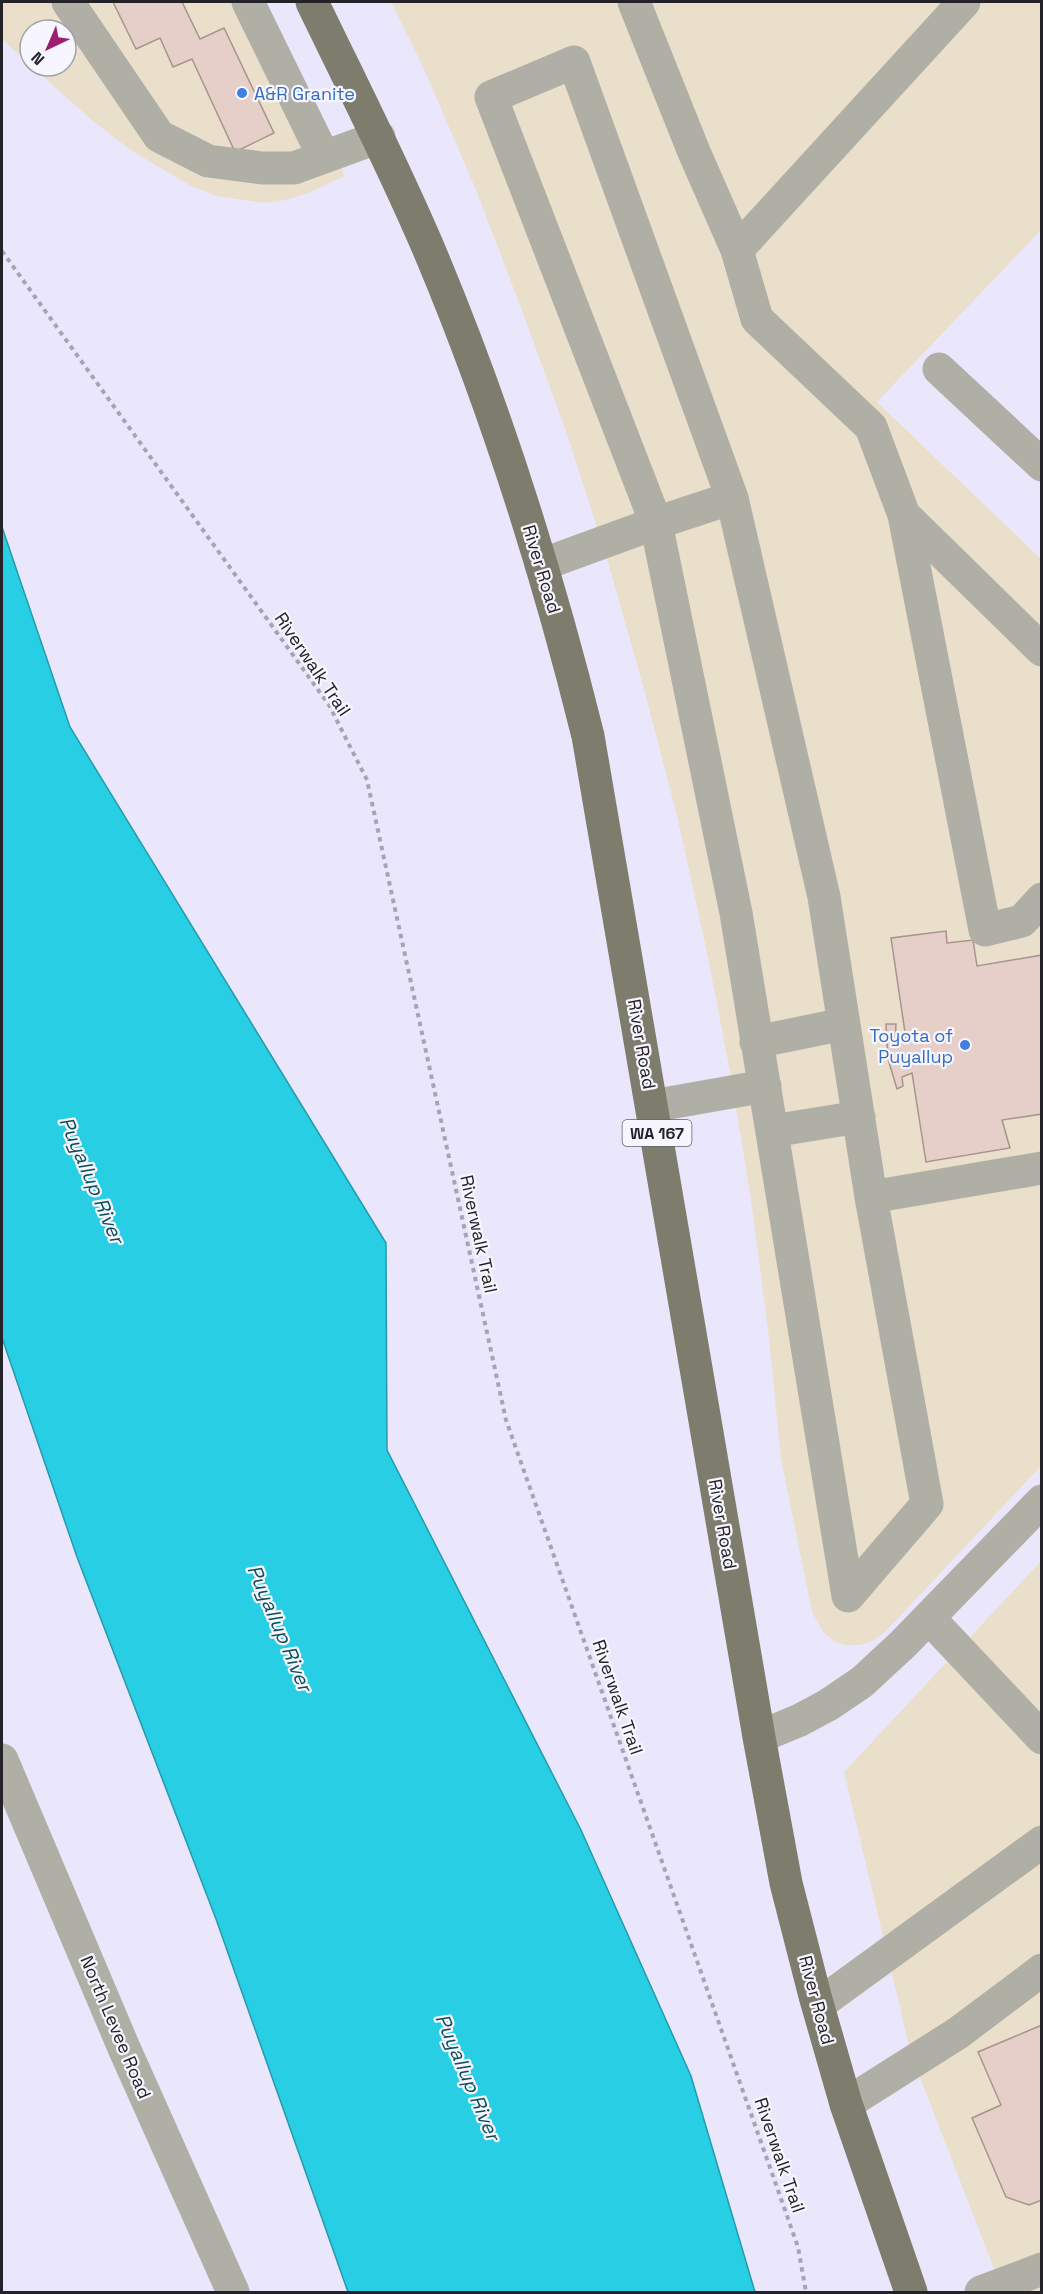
<svg xmlns="http://www.w3.org/2000/svg" width="1043" height="2294" viewBox="0 0 1043 2294" font-family="'Space Grotesk',sans-serif">
<rect width="100%" height="100%" fill="#eae7fc"/>
<path fill="#eadfca" d="M2 2H260L345 176 308 193 286 200 264 203 217 196 193 187 132 151 94 122 31 66H66V30H30V65L2 39Z
M391 2H1041V230L877 402 1041 559V1466L885 1632 873 1641 860 1645H845L834 1641 824 1633 812 1612 781 1459 768 1329 751 1200 730 1071 705 943 677 816 644 689 608 562 568 437 523 313 476 190 424 69Z
M1041 1561V2292H1003L911 2054 844 1772Z"/>
<path fill="#27cee4" stroke="#269aac" stroke-width="1.5" d="M2 527 70 727 386 1243 387 1450 581 1830 691 2076 755 2292H348L216 1919 77 1557 2 1338Z"/>
<path fill="#e6cec9" stroke="#a9938e" stroke-width="1.5" d="M113 2H182L200 39 224 28 274 133 235 152 192 59 173 67 160 38 136 49Z
M946 931 947 943 973 940 977 966 1042 955V1114L1002 1120 1010 1148 926 1162 912 1073 902 1077 903 1086 897 1089 888 1059 886 1024H896L895 1043 906 1039 891 938Z
M1042 2025V2200L1029 2205 1006 2197 972 2118 1001 2105 978 2052Z"/>
<g fill="none" stroke-linecap="round" stroke-linejoin="round">
<path stroke="#a6a4b4" stroke-width="4" stroke-dasharray="4.5 4.5" stroke-linecap="butt" d="M2 251 329 705 367 780 506 1420 798 2247 806 2292"/>
<path stroke="#afafa6" stroke-width="33" d="M68 2 159 136 208 161 262 168H294L379 137
M248 2 324 157
M634 2 694 152 737 250 757 319 871 427 904 515 985 930 1022 921 1042 899
M574 62 732 498 656 523 491 97Z
M737 250 964 2
M939 369 1042 465
M904 515 1042 650
M541 565 656 523 736 913 848 1596 927 1504 871 1197 824 897 732 498
M756 1042 844 1024
M652 1106 765 1086
M772 1131 859 1117
M871 1197 1042 1168
M929 1618 1042 1738
M759 1737 800 1720 828 1705 862 1682 903 1644 1042 1501
M2 1760 124 2048 233 2292
M818 2005 1042 1842
M846 2104 958 2033 1042 1970
M981 2292 1042 2269"/>
<path stroke="#7e7d6d" stroke-width="33" d="M312 2C352 85 394 167 430 252 496 409 547 571 588 736L759 1737 786 1883 815 1996 846 2104 911 2292"/>
</g>
<g fill="#3f7fe0" stroke="#f7f6fe" stroke-width="2">
<circle cx="242" cy="93" r="6"/>
<circle cx="965" cy="1045" r="6"/>
</g>
<g text-anchor="middle" dominant-baseline="central" stroke-width="4.5" stroke-linejoin="round" paint-order="stroke">
<rect fill="#f7f6fe" stroke="#636269" stroke-width="1.5" x="622.5" y="1120" width="69" height="26" rx="4.5"/>
<g font-size="16" font-weight="bold" fill="#232229">
<text x="657" y="1133">WA 167</text>
</g>
<g font-size="18" fill="#366cbe" stroke="#f7f6fe" text-anchor="start">
<text x="254" y="93">A&amp;R Granite</text>
<text x="953" y="1035" text-anchor="end">Toyota of<tspan x="953" dy="21">Puyallup</tspan></text>
</g>
<g font-size="18" fill="#232229" stroke="#f7f6fe">
<text transform="translate(542 569) rotate(73)">River Road</text>
<text transform="translate(313 664) rotate(56)">Riverwalk Trail</text>
<text transform="translate(642 1044) rotate(80)">River Road</text>
<text transform="translate(479 1234) rotate(78)">Riverwalk Trail</text>
<text transform="translate(723 1524) rotate(80)">River Road</text>
<text transform="translate(618 1697) rotate(71)">Riverwalk Trail</text>
<text transform="translate(817 2000) rotate(75)">River Road</text>
<text transform="translate(116 2027) rotate(67)">North Levee Road</text>
<text transform="translate(780 2155) rotate(71)">Riverwalk Trail</text>
</g>
<g font-size="20" font-style="italic" fill="#0c4f58" stroke="#f7f6fe">
<text transform="translate(92 1180) rotate(67)">Puyallup River</text>
<text transform="translate(280 1628) rotate(67)">Puyallup River</text>
<text transform="translate(468 2077) rotate(67)">Puyallup River</text>
</g>
</g>
<rect width="1043" height="2294" fill="none" stroke="#232229" stroke-width="6"/>
<g transform="translate(48 48) rotate(224)"><circle r="28" fill="#f7f6fe" stroke="#a2a1a9" stroke-width="1.5"/>
<path d="M0-4.5L10 22L0 15L-10 22Z" fill="#9e1d70"/>
<text y="-9" font-size="16" font-weight="bold" text-anchor="middle" fill="#232229">N</text>
</g>
</svg>
